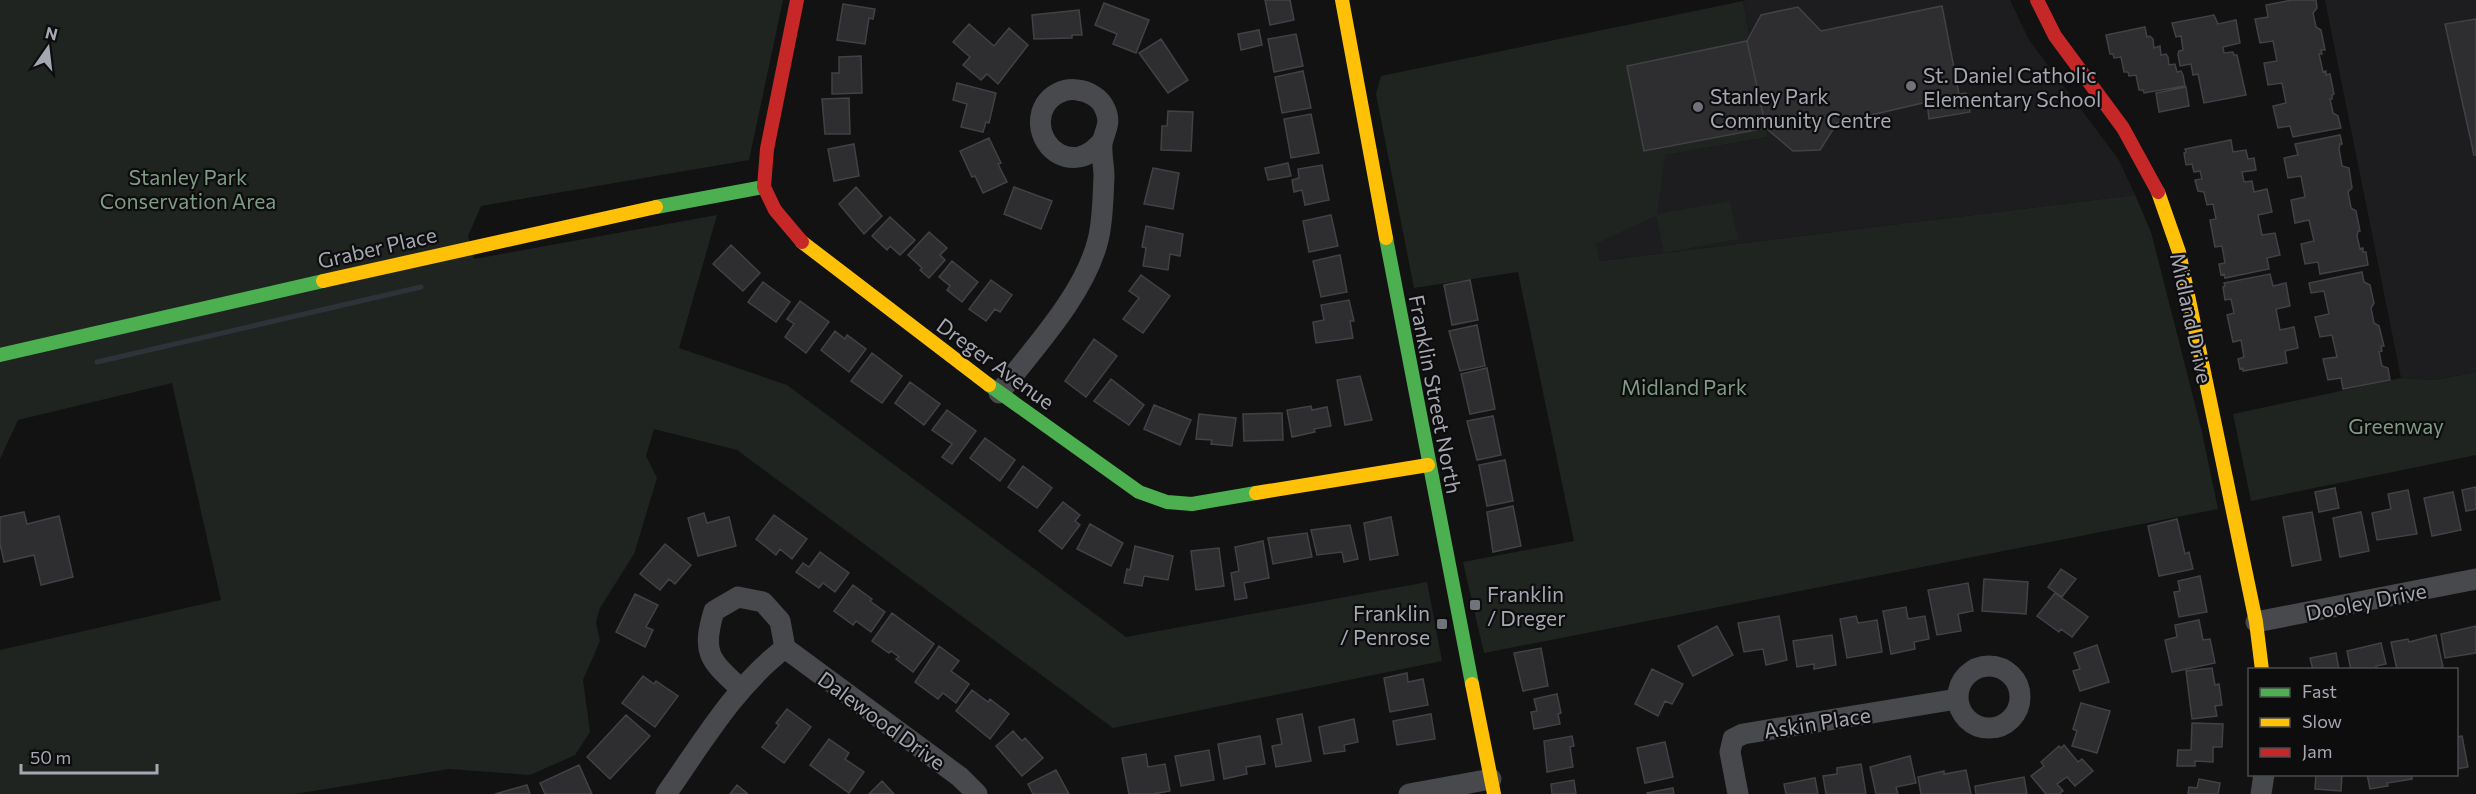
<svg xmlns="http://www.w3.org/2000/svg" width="2476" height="794" viewBox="0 0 2476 794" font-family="Commissioner,sans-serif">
<rect width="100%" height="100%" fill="#121213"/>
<path fill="#1d1c1e" d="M1746 0H2010L2029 40 2119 160 2135 195 1600 261 1595 244 1656 216 1664 155 1768 137 1743 1Z
M2325 0H2476V372L2434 380 2401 378Z"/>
<path fill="#1f2421" d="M0 0H783L749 160 481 206 468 236 474 259 717 215 679 348 787 385 1126 637 1427 582 1442 661 1113 728 737 450 654 429 646 456 657 478 634 554 600 608 596 622 600 641 583 680 590 732 575 755 530 775 449 769 295 794H0V650L221 600 172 383 18 420 0 459Z
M1743 1 1768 137 1665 155 1657 214 1730 201 1738 239 1664 253 1656 216 1596 244 1600 261 2135 195 2151 232 2201 428 2218 509 1484 653 1463 562 1574 541 1518 272 1414 288 1376 94 1381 76Z
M2476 372V455L2251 501 2233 414 2401 378 2434 380Z"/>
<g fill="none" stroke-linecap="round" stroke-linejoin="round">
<path stroke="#2e333a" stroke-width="5" d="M97 362 421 287"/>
</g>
<path fill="#2e2e30" stroke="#424246" stroke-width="1.5" d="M1265 0H1290L1294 20 1270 25Z
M2292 0H2316L2317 8 2313 13 2316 27 2321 30 2325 50H2321L2322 54H2319L2323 72 2326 71V75L2330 74 2334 94 2332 95V99H2330L2333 113 2338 116 2341 128 2293 137 2290 126 2278 128 2273 106 2286 103 2282 83 2268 85 2264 63 2277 61 2273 41 2260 43 2255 19 2268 17 2266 5Z
M1104 3 1149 20 1136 53 1113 44 1117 34 1095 25Z
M843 4 875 9 873 19 869 18 865 44 837 40Z
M1942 6 1959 94 1966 93 1970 112 1929 119 1927 102 1837 123 1820 150 1793 151 1766 128 1747 41 1761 15 1798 7 1821 31Z
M1079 10 1082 35H1072V38L1034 39 1032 15Z
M2214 15 2218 24 2236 20 2240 43 2223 47 2224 53 2233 52 2234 55H2237L2246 95 2204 103 2198 74 2193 75 2191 64 2180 66 2178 54 2179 51 2183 50 2181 36 2176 37 2172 23Z
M2476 19V155H2474L2445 24Z
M969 24 994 46 1009 28 1028 45 998 84 987 74 981 80 963 65 970 57 953 42Z
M2145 27 2147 37 2150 36 2153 39 2154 48 2160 46 2161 55 2166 54 2168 57 2169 65 2175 64 2177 72 2181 71 2183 75 2185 86 2144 93 2143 90H2139L2136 75 2129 76 2128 72H2124L2121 57 2114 58 2113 54H2110L2106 35Z
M1259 30 1262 45 1241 50 1238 34Z
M1296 34 1303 66 1274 72 1268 39Z
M1161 39 1188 80 1168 93 1139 53Z
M1747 41 1766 128 1644 151 1627 66Z
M861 56 862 93 832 94V73H839V57Z
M1303 71 1311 108 1282 113 1275 77Z
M957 83 996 93 989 123 986 122 983 132 961 127 967 104 953 100Z
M2186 87 2189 106 2159 112 2156 93Z
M849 98 850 134H825L822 99Z
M1168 111 1193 112 1191 151 1161 150 1162 126H1167Z
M1311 114 1319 153 1291 158 1284 119Z
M2340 135 2342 144H2340L2339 149 2342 166 2349 168 2352 188 2348 192 2351 208 2356 211 2360 231H2358L2357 236 2360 249 2363 248V252H2366L2368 265 2320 274 2318 262 2305 264 2301 244 2314 241 2309 220 2295 223 2291 200 2305 197 2301 176 2288 178 2284 158 2298 155 2295 144Z
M989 138 1001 163 998 164 1007 182 983 193 975 176 972 177 960 151Z
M2231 140 2233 152 2246 150 2248 159 2254 158 2256 170 2242 172 2244 182 2252 181 2254 192 2267 189 2272 212 2258 215 2262 235 2275 233 2280 255 2267 258 2269 269 2225 278 2224 274 2221 275 2219 264 2225 263 2222 246 2215 247 2210 220 2216 219 2213 204 2207 205 2204 192 2198 191 2195 180 2202 179 2200 171 2194 172 2192 164 2186 165 2184 153 2186 152 2185 149Z
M854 144 859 176 834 181 828 149Z
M1288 163 1291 176 1268 180 1265 168Z
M1322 165 1329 200 1305 205 1302 190 1294 192 1292 180 1299 178 1298 169Z
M1153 168 1179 173 1173 209 1144 204Z
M856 187 882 216 864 234 839 204Z
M1014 187 1052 201 1041 229 1004 214Z
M1331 215 1338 246 1309 252 1303 221Z
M890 217 915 240 900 255 890 246 887 250 872 236Z
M1146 226 1183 234 1180 256 1170 254 1168 270 1143 266 1146 248 1142 247Z
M929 232 947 248 940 255 945 260 929 278 920 270 922 268 908 255Z
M731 245 760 273 743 291 713 264Z
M1340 255 1347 292 1321 297 1313 261Z
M952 261 978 282 962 302 947 290 950 286 939 277Z
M2362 272 2364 282 2370 285 2374 303 2371 308 2374 323 2379 326 2384 346H2381L2382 351 2379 352 2382 366 2388 368 2390 380 2343 389 2341 378 2328 380 2323 359 2337 357 2332 335 2320 337 2315 317 2329 314 2324 291 2311 293 2309 283Z
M2270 274 2273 286 2286 283 2290 306 2276 309 2280 330 2294 327 2298 348 2285 351 2287 363 2243 371V368L2240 369 2238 359 2244 357 2241 340 2233 342 2227 315 2234 313 2231 299 2225 300 2223 287 2225 286 2224 283Z
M1141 275 1170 296 1143 333 1123 319 1139 298 1129 291Z
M991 280 1012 295 1000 312 995 309 986 321 969 309Z
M1470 280 1478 320 1452 325 1444 285Z
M763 282 790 302 776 322 748 302Z
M1349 300 1354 321H1350L1353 338 1316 343 1313 322 1324 320 1321 305Z
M800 301 829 322 806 353 785 337 794 324 787 319Z
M1477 325 1485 366 1460 371 1449 331Z
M835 331 845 339 847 335 866 349 849 372 821 350Z
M1094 339 1117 356 1086 397 1065 381Z
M872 353 902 376 882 403 851 381Z
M1487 368 1495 409 1470 414 1461 374Z
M1360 376 1372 420 1345 425 1337 380Z
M1111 379 1144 405 1129 425 1094 401Z
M910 382 940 404 924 425 895 403Z
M1154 405 1191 420 1180 445 1144 429Z
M1311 406 1312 410 1327 407 1331 426 1314 429 1315 432 1292 437 1287 410Z
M947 410 976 431 952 464 942 457 952 444 932 430Z
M1282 413 1283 440 1244 441 1243 414Z
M1199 414 1236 418 1232 446 1211 444 1212 440 1196 439Z
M1493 416 1501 455 1477 460 1467 421Z
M985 438 1015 460 1000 481 970 458Z
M1505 460 1513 501 1487 506 1479 465Z
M1023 466 1052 488 1037 508 1008 487Z
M2476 487V509L2466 511 2462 490Z
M2335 488 2339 508 2319 512 2315 492Z
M2408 490 2417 534 2377 540 2372 513 2391 509 2388 494Z
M2453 492 2461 530 2432 536 2424 498Z
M1063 502 1080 515 1075 521 1080 525 1062 549 1039 531Z
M1513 506 1521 546 1493 552 1487 512Z
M24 512 27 524 59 516 73 577 41 585 34 555 4 562 0 544V517Z
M2312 512 2321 560 2292 566 2283 517Z
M2361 512 2369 551 2340 557 2333 518Z
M704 513 707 523 729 517 736 546 698 556 688 518Z
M774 515 807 539 792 559 780 549 776 555 756 539Z
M1391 517 1398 555 1370 560 1364 523Z
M2177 519 2185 554 2189 552 2193 569 2159 576 2148 526Z
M1090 524 1123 543 1111 566 1077 549Z
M1350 525 1358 559 1344 562 1342 552 1317 555 1311 530Z
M1307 533 1312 557 1273 564 1268 538Z
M1263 541 1269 578 1244 583 1247 598 1235 600 1231 573 1239 571 1235 547Z
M665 544 691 565 675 584 669 579 660 590 640 574Z
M1135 546 1173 556 1168 580 1144 576 1142 586 1124 583 1127 569 1130 570Z
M1219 548 1224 586 1196 590 1191 551Z
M820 552 849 573 835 592 823 583 819 588 796 572 803 563 809 567Z
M2061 569 2076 579 2062 597 2048 587Z
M2200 576 2207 612 2179 617 2174 592 2180 591 2178 581Z
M1984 579 2028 582 2026 614 1982 611Z
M1968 583 1973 611 1958 614 1961 631 1937 635 1928 590Z
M853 585 872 599 870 601 885 612 871 632 856 621 853 625 834 611Z
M2055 593 2088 617 2072 637 2061 629 2059 632 2037 616Z
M635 594 658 605 646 627 653 630 645 647 616 632Z
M1906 607 1908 619 1925 616 1929 639 1914 642 1915 649 1891 654 1883 611Z
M892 613 934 644 913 672 896 659 899 657 891 651 889 653 872 641Z
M1779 616 1787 660 1766 665 1763 649 1744 652 1738 623Z
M1856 616 1858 623 1877 620 1882 652 1847 658 1840 619Z
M2199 620 2203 640 2210 639 2215 663 2172 672 2165 640 2177 637 2175 625Z
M1717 626 1733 655 1693 676 1678 646Z
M2476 626V653L2445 658 2441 634Z
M1832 635 1836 665 1814 669V664L1797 667 1793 641Z
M2436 635 2443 667 2428 670H2397L2391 642 2408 639 2409 642Z
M2381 643 2386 664 2376 666 2377 670H2351L2347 651Z
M2097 645 2109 682 2080 691 2073 671 2080 669 2074 653Z
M939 646 959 661 951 671 969 684 956 703 943 693 938 699 915 682Z
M1541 648 1548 686 1523 691 1514 653Z
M2336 653 2339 670H2313L2310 658Z
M2212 668 2215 685 2219 684 2222 705 2215 706 2217 716 2192 719 2186 671Z
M1652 669 1683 684 1672 704 1665 701 1658 716 1635 704Z
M1407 673 1408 682 1423 679 1428 705 1390 712 1384 678Z
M643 676 654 684 656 681 678 696 655 727 622 703Z
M972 690 988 702 990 699 1009 714 990 739 956 711Z
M1557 694 1561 713 1558 714 1560 724 1534 729 1531 712 1537 711 1534 699Z
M2081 703 2110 711 2097 753 2072 746 2077 731 2073 729Z
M787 709 811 727 784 763 762 747 779 725 776 723Z
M1302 714 1311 761 1276 767 1272 746 1282 744 1277 719Z
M1431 714 1435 739 1397 745 1393 721Z
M626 715 650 736 610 779 587 757Z
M1354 719 1358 742 1344 745 1345 751 1324 754 1319 727Z
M2192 723 2223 724 2222 747H2213V762L2195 761V766H2177L2178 750H2191Z
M1013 731 1022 741 1025 738 1043 758 1022 776 996 746Z
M1260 736 1265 764 1246 767 1247 774 1224 779 1218 744Z
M1572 736 1574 746 1570 747 1573 767 1547 772 1544 741Z
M2462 736 2468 767 2456 769V737Z
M829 739 849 753 845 759 864 772 849 793 810 765Z
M1665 742 1673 777 1645 783 1637 748Z
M2064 745 2078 762 2082 759 2093 771 2075 786 2067 777 2057 784 2063 791 2059 794H2046L2031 776 2044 766 2041 762 2059 746 2061 748Z
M1209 750 1214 780 1181 786 1175 756Z
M1146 754 1148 767 1165 764 1170 791 1153 794H1129L1122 758Z
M1910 756 1916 783 1896 787 1898 794H1876L1870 767Z
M1861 764 1866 794H1826L1823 776 1837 774V768Z
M579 765 592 794H545L540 783Z
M1056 770 1069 794H1033L1028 784Z
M1966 770 1971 794H1921L1918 777 1944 771V774Z
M2316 774H2342L2341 791 2315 789Z
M2367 774H2412V779L2387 783 2388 786 2370 789Z
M2024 777 2027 794H1976L1975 786Z
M1815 778 1818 794H1786L1784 784Z
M2199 779 2220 783 2218 794H2188L2189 787 2197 788Z
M1574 780 1576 794H1552L1551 784Z
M882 781 894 794H869Z
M527 785 530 794H495Z
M737 785 748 794H730Z
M1673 788 1674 794H1648L1647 793Z"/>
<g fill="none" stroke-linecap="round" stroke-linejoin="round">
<path stroke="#48494c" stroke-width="21" d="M999 393C1033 349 1085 294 1098 240 1103 221 1103 196 1104 176 1104 166 1101 155 1102 144 1104 131 1112 124 1105 109 1101 98 1088 91 1077 90 1065 88 1052 94 1045 105 1031 129 1051 162 1079 157 1089 155 1095 149 1102 142
M2256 622 2476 579
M1958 697a31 31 0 1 1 62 0a31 31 0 1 1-62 0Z
M741 689C710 660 701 654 714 611L738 597 763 602 780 621 785 648 960 777 977 794
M666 794C702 743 735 686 785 648
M1409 794 1491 779
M1738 794 1730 752 1733 739 1743 734 1957 699
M2261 794 2264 774"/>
<path stroke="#4caf50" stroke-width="14" d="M656 207 764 187
M1386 238 1472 684
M0 355 323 281
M989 385 1139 492 1167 502 1192 504 1256 493"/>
<path stroke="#ffc107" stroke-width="14" d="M1342 0 1386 238
M2158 192 2179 252 2256 622 2262 670
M802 242 989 385
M323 281 656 207
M1256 493 1428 465
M1472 684 1494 794"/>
<path stroke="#c62828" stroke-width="14" d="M797 0 767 149 764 187 775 210 802 242
M2037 0 2055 36 2123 128 2158 192"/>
</g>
<g fill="#72737a" stroke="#0d0d0e" stroke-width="2">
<circle cx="1911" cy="86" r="6"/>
<circle cx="1698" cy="107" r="6"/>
<rect x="1469" y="599" width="12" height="12" rx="3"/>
<rect x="1436" y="618" width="12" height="12" rx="3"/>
</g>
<g text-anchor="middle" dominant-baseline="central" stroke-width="4.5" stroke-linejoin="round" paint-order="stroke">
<g font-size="21" fill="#a5a7b2" stroke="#0d0d0e" text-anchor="start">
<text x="1923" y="74">St. Daniel Catholic<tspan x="1923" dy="24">Elementary School</tspan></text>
<text x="1710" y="95">Stanley Park<tspan x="1710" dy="24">Community Centre</tspan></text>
<text x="1487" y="593">Franklin<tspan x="1487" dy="24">/ Dreger</tspan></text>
<text x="1430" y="612" text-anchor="end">Franklin<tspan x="1430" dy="24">/ Penrose</tspan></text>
</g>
<g font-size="21" fill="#7f9b86" stroke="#0d0d0e">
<text x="188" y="176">Stanley Park<tspan x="188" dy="24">Conservation Area</tspan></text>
<text x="1684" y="386">Midland Park</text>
<text x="2396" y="425">Greenway</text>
</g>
<g font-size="21" fill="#a5a7b2" stroke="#0d0d0e">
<text transform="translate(377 247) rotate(-13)">Graber Place</text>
<text transform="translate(2192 318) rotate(78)">Midland Drive</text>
<text transform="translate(996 363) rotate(36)">Dreger Avenue</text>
<text transform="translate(1436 394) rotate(79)">Franklin Street North</text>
<text transform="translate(2366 601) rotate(-11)">Dooley Drive</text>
<text transform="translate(882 720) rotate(36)">Dalewood Drive</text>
<text transform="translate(1817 722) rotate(-9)">Askin Place</text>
</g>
</g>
<rect x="2248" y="668" width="210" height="108" fill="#0d0d0e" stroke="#4a4b50" stroke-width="1.5"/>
<rect x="2260" y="688" width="30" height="9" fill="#4caf50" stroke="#4a4b50" stroke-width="1.5"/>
<text x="2302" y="698" font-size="18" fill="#a5a7b2">Fast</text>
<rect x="2260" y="718" width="30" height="9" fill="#ffc107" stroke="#4a4b50" stroke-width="1.5"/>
<text x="2302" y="728" font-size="18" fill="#a5a7b2">Slow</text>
<rect x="2260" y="748" width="30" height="9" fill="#c62828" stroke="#4a4b50" stroke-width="1.5"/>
<text x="2302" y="758" font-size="18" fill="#a5a7b2">Jam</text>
<g transform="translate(48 48) rotate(14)" stroke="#0d0d0e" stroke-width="4.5" paint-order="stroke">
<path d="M0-4.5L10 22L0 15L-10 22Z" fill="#a5a7b2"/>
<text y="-9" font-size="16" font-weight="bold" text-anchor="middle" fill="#a5a7b2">N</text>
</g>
<path d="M21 764v9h136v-9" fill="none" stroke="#a5a7b2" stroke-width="3"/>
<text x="30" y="764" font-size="18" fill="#a5a7b2" stroke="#0d0d0e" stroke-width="4.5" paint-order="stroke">50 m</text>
</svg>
